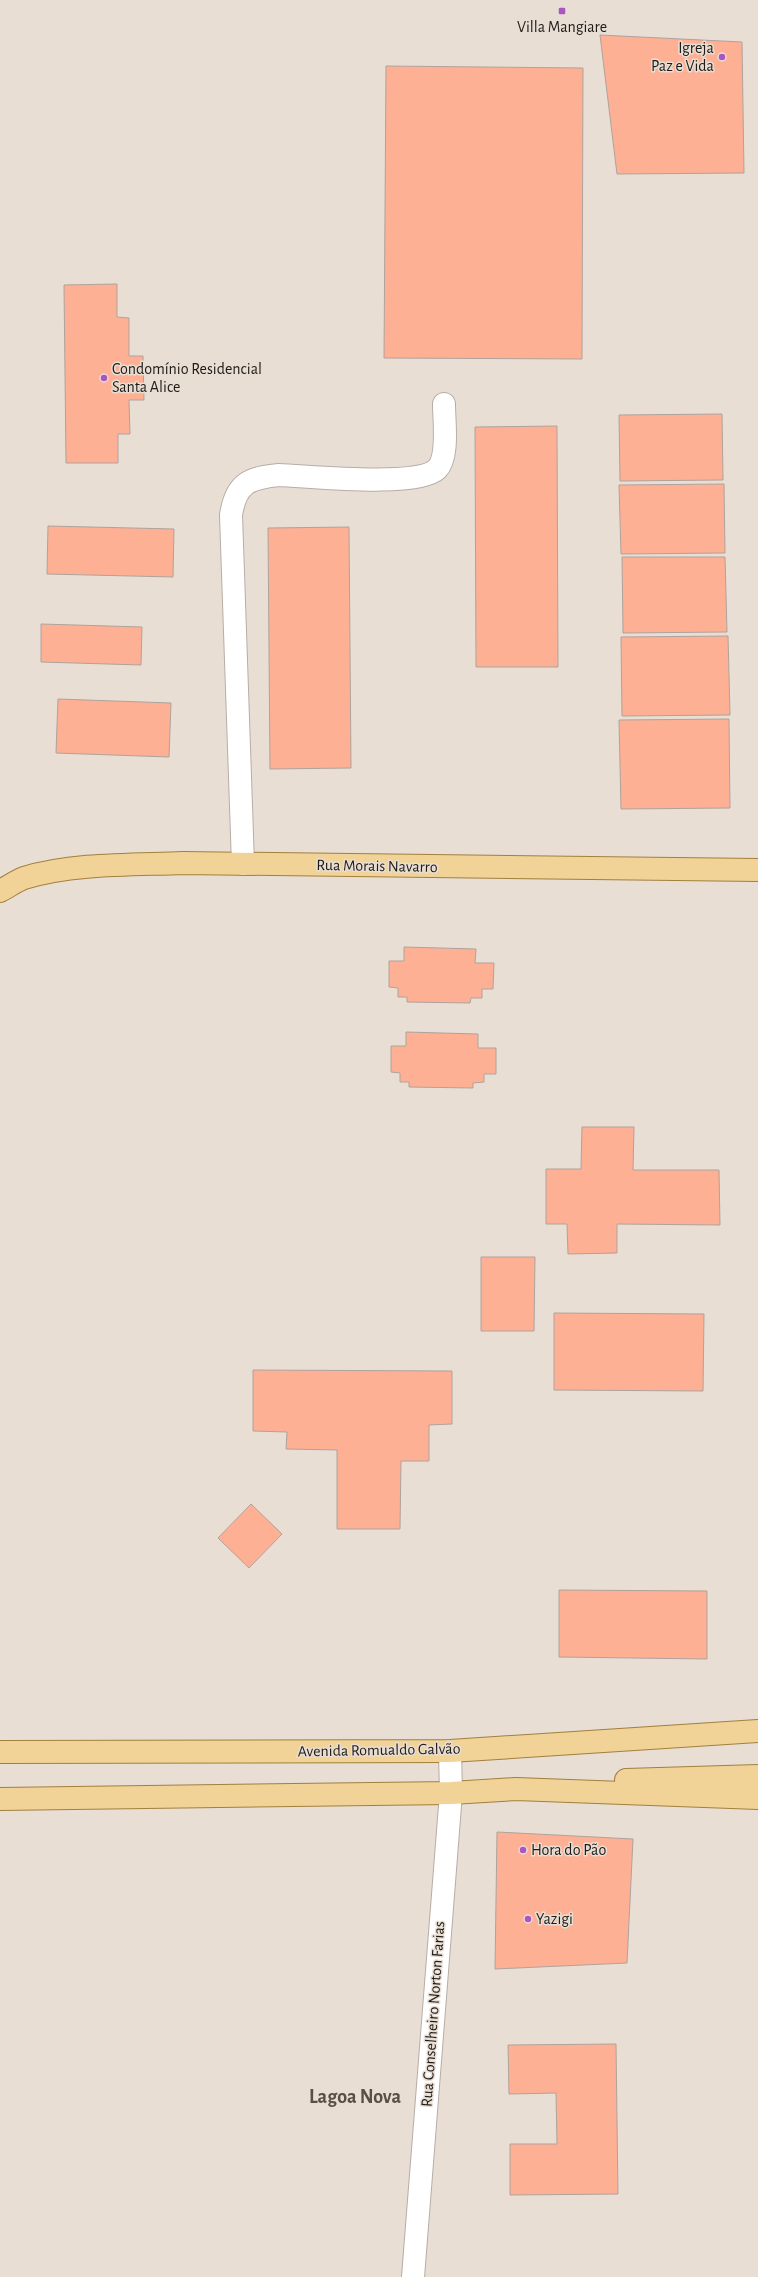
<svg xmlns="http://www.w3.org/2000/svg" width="758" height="2277" viewBox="0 0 758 2277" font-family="'Alegreya Sans',sans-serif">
<rect width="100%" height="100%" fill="#e9ded4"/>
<path fill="#fdb094" stroke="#b0a29d" d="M600 35 742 42 744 173 617 174Z
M386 66 583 68 582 359 384 358Z
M117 284V317L129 318V356H143L144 400H129L130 434H118V463H66L64 285Z
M722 414 723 480 620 481 619 415Z
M557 426 558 667H476L475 427Z
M724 484 725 553 621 554 619 485Z
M48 526 174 529 173 577 47 574Z
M349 527 351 768 270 769 268 528Z
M622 557H725L727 632 623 633Z
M41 624 142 627 141 665 41 662Z
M728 636 730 715 622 716 621 637Z
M58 699 171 703 169 757 56 753Z
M729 719 730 808 621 809 619 720Z
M404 947 476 949 475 963H494L493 989H482V998H471L470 1003 407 1002V997H398V988L389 987V961H404Z
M406 1032 478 1034V1048H496V1074H484V1082L473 1083V1088L409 1087V1082H400V1073L391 1072V1046H406Z
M582 1127H634L633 1170H719L720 1225 617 1224V1253L568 1254 567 1224H546V1169H581Z
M481 1257H535L534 1331H481Z
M554 1313 704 1314 703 1391 554 1390Z
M253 1370 452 1371V1424L429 1425V1461H401L400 1529H337V1450L286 1449 287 1432 253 1431Z
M251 1504 282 1534 249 1568 218 1538Z
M559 1590 707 1591V1659L559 1657Z
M497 1832 633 1839 627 1963 495 1969Z
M616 2044 618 2194 510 2195V2144H557L556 2093 509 2094 508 2045Z"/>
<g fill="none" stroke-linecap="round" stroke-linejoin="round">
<g stroke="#b8ada5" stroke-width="24">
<path id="minor" d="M243 864 231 515C236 483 249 478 279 475 310 476 417 488 437 469 449 457 444 421 444 404
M413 2277 451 1793 450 1751"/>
</g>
<g stroke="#a27f3d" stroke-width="24">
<path id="major" d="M0 891C8 887 16 881 24 878 73 863 133 865 183 863L758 870
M0 1752 450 1751 758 1731
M626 1780 758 1776
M0 1799 451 1793 516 1789 758 1798"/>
</g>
<use href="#minor" stroke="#fff" stroke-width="22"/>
<use href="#major" stroke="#f1d397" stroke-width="22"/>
</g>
<g fill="#aa55c3" stroke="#e9ded4" stroke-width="1.5">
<rect x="558" y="7" width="8" height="8" rx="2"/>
<circle cx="722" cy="57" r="4"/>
<circle cx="104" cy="378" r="4"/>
<circle cx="523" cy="1850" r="4"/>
<circle cx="528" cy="1919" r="4"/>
</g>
<g text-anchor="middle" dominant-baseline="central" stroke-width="3" stroke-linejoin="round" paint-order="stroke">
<g font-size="16" fill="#1f1b18" stroke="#e9ded4" text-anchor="start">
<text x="562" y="27" text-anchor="middle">Villa Mangiare</text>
<text x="714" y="48" text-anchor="end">Igreja<tspan x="714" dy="18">Paz e Vida</tspan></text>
<text x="112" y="369">Condomínio Residencial<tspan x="112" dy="18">Santa Alice</tspan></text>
<text x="531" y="1850">Hora do Pão</text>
<text x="536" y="1919">Yazigi</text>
</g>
<g font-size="16" fill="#1f1b18" stroke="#e9ded4">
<text transform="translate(377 866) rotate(1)">Rua Morais Navarro</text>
<text transform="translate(379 1750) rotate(-1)">Avenida Romualdo Galvão</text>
<text transform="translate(433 2014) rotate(-86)">Rua Conselheiro Norton Farias</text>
</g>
<g font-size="20" font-weight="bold" fill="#584f47" stroke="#e9ded4">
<text x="355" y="2097">Lagoa Nova</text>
</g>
</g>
</svg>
